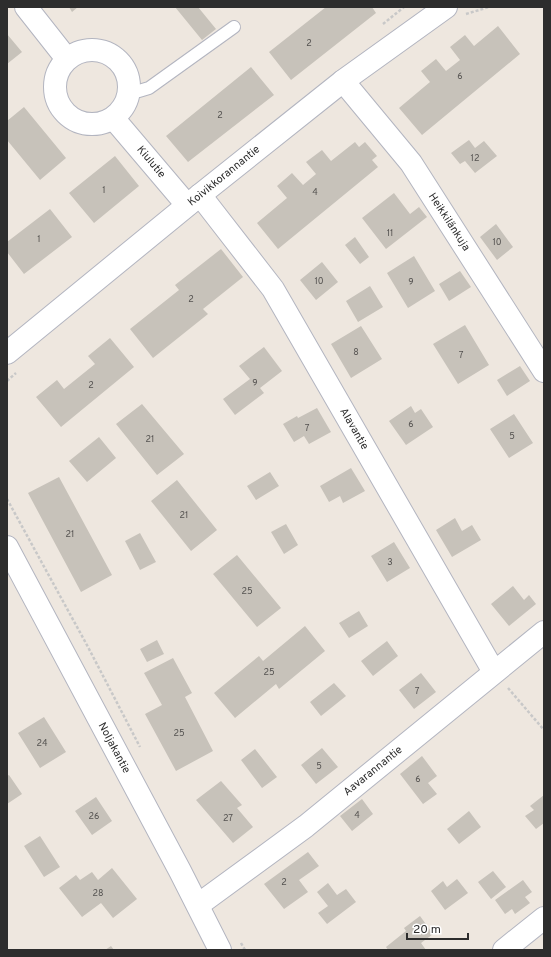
<svg xmlns="http://www.w3.org/2000/svg" width="551" height="957" viewBox="0 0 551 957" font-family="Overpass,sans-serif">
<rect width="100%" height="100%" fill="#eee7df"/>
<path fill="#c7c2ba" d="M69 7H78L72 12Z
M175 7H198L216 29 202 40Z
M326 7H372L376 13 291 80 269 52Z
M498 26 520 54 422 135 399 108 430 82 421 71 436 59 446 71 460 60 450 47 465 35 474 46Z
M7 34 22 52 7 64Z
M251 67 274 95 188 162 166 136Z
M24 107 66 158 40 180 7 140V121Z
M469 140 475 148 484 141 497 156 475 173 465 161 460 164 451 153Z
M355 142 359 147 365 142 377 156 372 160 378 167 278 249 257 223 287 198 277 186 292 173 303 185 316 174 306 162 322 150 331 161Z
M115 156 139 186 94 223 69 193Z
M394 193 410 214 419 207 427 217 386 249 362 218Z
M50 209 72 237 24 274 7 252V242Z
M496 224 513 247 497 260 480 237Z
M355 237 369 257 360 264 345 245Z
M221 249 243 277 203 309 208 314 153 358 130 329 179 290 175 285Z
M414 256 435 291 408 308 387 273Z
M322 262 338 282 316 300 300 280Z
M460 271 471 287 449 301 439 284Z
M370 286 383 307 358 322 346 301Z
M465 325 489 365 458 384 433 344Z
M361 326 382 359 351 378 331 344Z
M110 338 134 367 61 427 36 397 57 380 64 389 95 364 88 356Z
M264 347 282 371 260 388 264 393 235 415 223 399 250 379 239 366Z
M520 366 530 381 507 396 497 380Z
M142 404 184 454 157 475 116 424Z
M411 406 415 413 421 409 433 427 406 445 389 421Z
M317 408 331 432 309 444 304 436 294 442 283 424 297 416 298 418Z
M514 414 533 443 509 458 490 429Z
M99 437 116 458 87 482 69 461Z
M351 468 365 491 343 503 340 496 329 502 320 486Z
M270 472 279 486 256 500 247 486Z
M59 477 112 575 81 592 28 493Z
M177 480 217 530 191 551 151 501Z
M455 518 462 531 472 525 481 540 452 557 436 530Z
M286 524 298 545 284 554 271 532Z
M140 533 156 562 140 570 125 541Z
M394 542 410 568 387 582 371 556Z
M237 555 281 608 257 627 213 574Z
M513 586 524 600 529 595 536 604 509 626 491 604Z
M359 611 368 626 349 638 339 623Z
M305 626 325 651 279 689 276 684 235 718 214 693 259 656 263 661Z
M157 640 164 654 147 662 140 649Z
M387 641 398 656 373 676 361 661Z
M173 658 192 693 185 697 213 751 176 771 145 714 162 705 144 673Z
M421 673 436 692 414 709 399 690Z
M334 683 346 696 321 716 310 702Z
M44 717 66 752 40 768 18 733Z
M322 748 338 767 316 784 301 765Z
M255 749 277 777 262 788 241 760Z
M422 756 437 776 428 783 437 794 423 804 400 774Z
M9 775 22 794 7 804V776Z
M221 781 242 805 237 808 253 827 233 843 196 800Z
M544 795V823L536 829 525 816 534 810 530 806Z
M96 797 112 821 92 835 75 811Z
M362 799 373 814 352 831 340 816Z
M469 811 481 827 459 844 447 829Z
M40 836 60 867 44 877 24 846Z
M308 852 319 866 299 880 308 892 284 909 264 884Z
M112 868 137 899 113 918 101 903 82 917 59 888 76 875 80 880 92 872 98 880Z
M493 871 506 887 491 899 478 882Z
M457 879 468 893 445 910 431 891 443 881 447 887Z
M523 880 532 892 525 897 530 903 515 914 512 909 505 914 495 900Z
M328 883 337 895 346 889 356 902 327 924 318 913 328 906 317 892Z
M420 916 433 934 421 943 426 950H388L386 947 406 931 404 928Z
M111 946 114 950H105Z"/>
<g fill="none" stroke-linecap="round" stroke-linejoin="round">
<g stroke="#b3b5c0" stroke-width="14">
<path id="service" d="M129 90 139 91 149 88 234 27"/>
</g>
<g stroke="#b3b5c0" stroke-width="24">
<path id="minor" d="M26 7 67 59
M55 87a37 37 0 1 1 74 0a37 37 0 1 1-74 0Z
M343 81 411 163 544 371
M114 119 187 205
M200 195 273 289 494 672
M198 905 306 826 544 632
M504 950 544 918"/>
</g>
<g stroke="#b3b5c0" stroke-width="24">
<path id="tertiary" d="M7 353 200 195 343 81 446 7"/>
</g>
<g stroke="#b3b5c0" stroke-width="24">
<path id="secondary" d="M7 547 180 871 220 950"/>
</g>
<path stroke="#c8c8c8" stroke-width="2.5" stroke-dasharray="3 2" stroke-linecap="butt" d="M466 14 489 7
M383 24 404 7
M7 381 16 373
M7 499 88 647 140 747
M508 688 544 730
M241 943 245 950"/>
<use href="#service" stroke="#fff" stroke-width="12"/>
<use href="#minor" stroke="#fff" stroke-width="22"/>
<use href="#tertiary" stroke="#fff" stroke-width="22"/>
<use href="#secondary" stroke="#fff" stroke-width="22"/>
</g>
<g text-anchor="middle" dominant-baseline="central" stroke-width="3.5" stroke-linejoin="round" paint-order="stroke">
<g font-size="9" fill="#545250">
<text x="309" y="43">2</text>
<text x="460" y="76">6</text>
<text x="220" y="115">2</text>
<text x="475" y="158">12</text>
<text x="104" y="190">1</text>
<text x="315" y="192">4</text>
<text x="390" y="233">11</text>
<text x="39" y="239">1</text>
<text x="497" y="242">10</text>
<text x="319" y="281">10</text>
<text x="411" y="282">9</text>
<text x="191" y="299">2</text>
<text x="356" y="352">8</text>
<text x="461" y="355">7</text>
<text x="255" y="383">9</text>
<text x="91" y="385">2</text>
<text x="411" y="424">6</text>
<text x="307" y="428">7</text>
<text x="512" y="436">5</text>
<text x="150" y="439">21</text>
<text x="184" y="515">21</text>
<text x="70" y="534">21</text>
<text x="390" y="562">3</text>
<text x="247" y="591">25</text>
<text x="269" y="672">25</text>
<text x="417" y="691">7</text>
<text x="179" y="733">25</text>
<text x="42" y="743">24</text>
<text x="319" y="766">5</text>
<text x="418" y="779">6</text>
<text x="357" y="815">4</text>
<text x="94" y="816">26</text>
<text x="228" y="818">27</text>
<text x="284" y="882">2</text>
<text x="98" y="893">28</text>
</g>
<g font-size="11" fill="#2d2d2d" stroke="#fff">
<text transform="translate(151 162) rotate(50)">Kiulutie</text>
<text transform="translate(224 176) rotate(-39)">Koivikkorannantie</text>
<text transform="translate(449 222) rotate(57)">Heikkilänkuja</text>
<text transform="translate(354 429) rotate(60)">Alavantie</text>
<text transform="translate(114 748) rotate(62)">Noljakantie</text>
<text transform="translate(373 771) rotate(-39)">Aavarannantie</text>
</g>
</g>
<rect width="551" height="957" fill="none" stroke="#2d2d2d" stroke-width="16"/>
<path d="M407 933v6h61v-6" fill="none" stroke="#2d2d2d" stroke-width="2"/>
<text x="413" y="933" font-size="12" fill="#2d2d2d" stroke="#ffffff" stroke-width="3" paint-order="stroke">20 m</text>
</svg>
